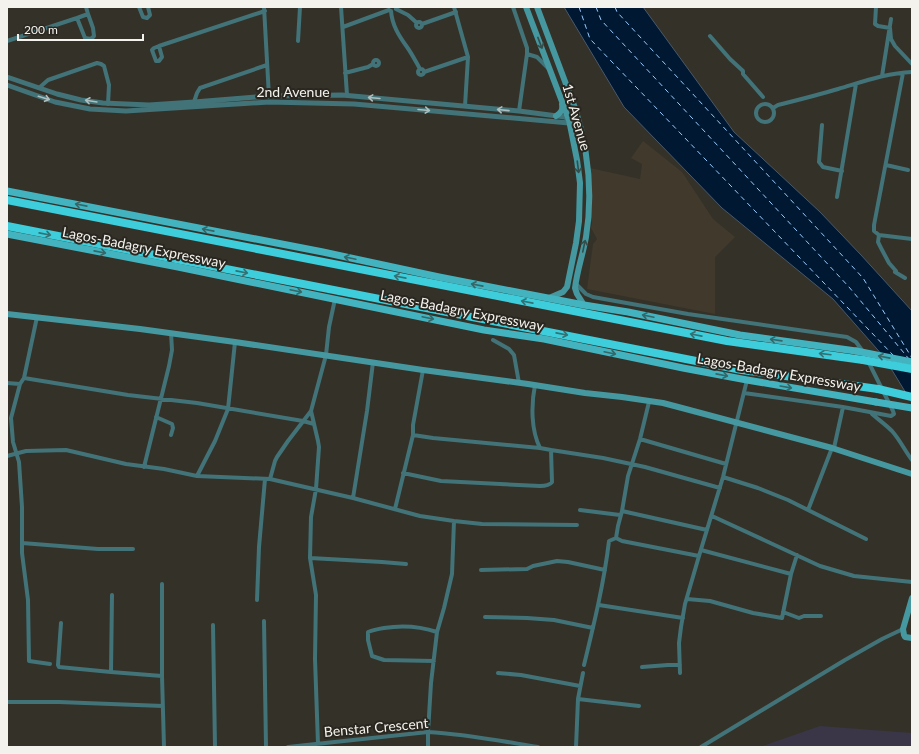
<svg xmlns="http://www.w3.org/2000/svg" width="919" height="754" viewBox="0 0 919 754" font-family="Lato,sans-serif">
<rect width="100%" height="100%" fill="#343129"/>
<path fill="#40392c" d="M643 141 682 172 713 219 735 237 715 257V314L587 289 593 244 597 239 591 228 592 222 589 221 592 208 590 168 640 179 642 164 631 158Z"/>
<path fill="#3a3647" d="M820 726 912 733V747H760Z"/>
<path fill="#001831" stroke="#495969" d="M564 7H643L734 132 820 212 861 255 912 311V403L884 357 833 299 722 208 624 107Z"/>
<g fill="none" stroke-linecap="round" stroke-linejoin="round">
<path stroke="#9bccff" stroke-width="1" stroke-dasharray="5 4" stroke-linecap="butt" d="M579 7 590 39 893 355
M596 7 601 20 849 287 909 359
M615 7 617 12 863 278 912 358"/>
<path stroke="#427378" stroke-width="4" d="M86 7 88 14
M139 7 143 17 147 18 150 15 148 7
M264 7 269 97
M341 7 347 95
M454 7 468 57 465 106
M513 7 527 48V54L519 111
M876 7 875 24 878 26 890 28 891 39 895 46 912 64
M396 9 408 15 417 23
M391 11C392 25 399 36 407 47 412 54 416 62 420 69
M416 25a3 3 0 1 1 6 0a3 3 0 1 1-6 0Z
M422 24 456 12
M343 27 389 10
M710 36 730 59 743 71V74L763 97
M7 41 77 18 88 14 93 28 94 36 91 39 85 38 77 18
M298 41 300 7
M159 46 162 57 159 61H156L152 50 154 48 159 46 265 11
M527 54 537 57 548 68
M373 63a3 3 0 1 1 6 0a3 3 0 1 1-6 0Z
M418 72a3 3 0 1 1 6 0a3 3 0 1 1-6 0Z
M424 72 468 57
M345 73 368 67 373 64
M903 73 874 225V231L879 235 912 239
M882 76 891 19
M39 88 48 80 97 63 101 64 104 66 109 85 108 104
M194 102 197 93 200 88 267 65
M756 113a9 9 0 1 1 18 0a9 9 0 1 1-18 0Z
M773 108 778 105C798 100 818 95 838 89 862 82 886 73 912 72
M822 125 819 162 823 167 842 171
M886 165 908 170
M837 197 856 84
M879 235 878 242 881 248 889 263 896 271 895 272 905 278
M576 284 586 294 593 297 688 314 847 337 856 342 864 353
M37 317 24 378 20 384 11 418 13 442 19 462 22 507V553L28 600 29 661 50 664
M493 340 509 349 514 355 519 383
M24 378 128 395 197 403 303 421 314 424
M7 383 20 384
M535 385C531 405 531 430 540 448
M744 393 843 407 891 416 894 414 893 411 868 361
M872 414C879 420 886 425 892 431 900 440 905 451 912 460
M156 417 172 424 173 428 171 435
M640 439 726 464
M834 448 843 407
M551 450 603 458 645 467 720 488
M7 456 26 451 66 450 126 464 164 469 197 476 270 479 353 498 420 516 454 521 482 524 577 525
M144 467 169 366 172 350 171 333
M403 473 441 481 540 486C544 486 549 486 552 482L551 450 540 448 433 438 413 435
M197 476 215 441 228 409 235 342
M723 477 758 488 788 500 866 539
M270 479 275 461 277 457 288 441 311 411
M353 498 367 411 373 362
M395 509 413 435V425L423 370
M580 510 620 515
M808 510 832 448
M622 511 707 530
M712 516 820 566 854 576 912 582
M616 538 622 541 699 556
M22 543 98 549H133
M701 550 791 574
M310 558 382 562 406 564
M481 570 527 569 533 566 557 561 568 562 605 570
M162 584V676L164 747
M687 599 710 601 753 613 782 618 791 574 797 555
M257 600 259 547 265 479
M599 605 683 618
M783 612 799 618 804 616H821
M485 617 527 618 554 620 593 628
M264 621 266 747
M61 623 58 665 59 667 111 672 162 676
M213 625 215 747
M434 661 384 660 372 656 368 640V632C373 630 378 629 384 628 402 625 419 626 437 632
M584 665C594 624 604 583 609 541L616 538 618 526 622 511 628 476 640 439 649 402
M642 667 668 665H680
M111 672 112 595
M498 673 521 675 580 686
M680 673 679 643 681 627 685 604 699 556 723 477 747 380
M578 699 639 706
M7 702H59L163 706
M318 744 315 659 316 595 310 558 311 517 316 489 319 447 318 441 311 411 326 355 329 327 335 299
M288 747 428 732C465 734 501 741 538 747
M428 747V732L431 683 437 632 444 608 452 574 454 521
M576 747 578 699 583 673
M701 747 845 660 882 639 903 629"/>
<path stroke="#427378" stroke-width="5" d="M7 77 57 94 81 100 103 103 149 105 194 102 269 96 342 95 519 111 565 117 569 120 573 118H578
M7 85 55 102 90 109 126 111 269 102 354 104 569 123 570 125 574 123H579"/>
<path stroke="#4598a0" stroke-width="6" d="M526 7 569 120 577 160 580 183 579 221 576 243 567 287 563 292 549 298
M537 7 575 108C588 149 593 194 586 237 583 254 577 271 575 288L577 294 584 305
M556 116C561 113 563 110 562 104
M7 314 140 329 235 342 423 370 528 384 585 393 622 397 663 403 682 408 832 448 912 474
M912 598 903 629 904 635 905 637 912 638"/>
<path stroke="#43b4bf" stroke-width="7" d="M7 191 323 252 439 277 584 305 628 312 740 335 856 351
M7 234 178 267 484 330 544 339 683 368 747 380 876 402"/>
<path stroke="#3dcddb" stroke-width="8" d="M7 200 727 341 863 360
M7 226 742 370 878 389"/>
<path stroke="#43b4bf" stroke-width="7" d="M856 351 912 362
M876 402 912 408"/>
<path stroke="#3dcddb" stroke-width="8" d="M863 360 912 369
M878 389 912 397"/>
</g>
<defs><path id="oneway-shaft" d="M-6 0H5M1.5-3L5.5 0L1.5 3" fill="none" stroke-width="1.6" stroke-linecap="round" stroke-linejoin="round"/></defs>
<g stroke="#334f4d">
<use href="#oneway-shaft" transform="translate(540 43) rotate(69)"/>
<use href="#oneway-shaft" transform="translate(578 167) rotate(83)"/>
<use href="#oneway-shaft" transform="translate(584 246) rotate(-78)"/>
</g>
<g stroke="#adbfbe">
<use href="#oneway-shaft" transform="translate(44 98) rotate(17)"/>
<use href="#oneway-shaft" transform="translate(374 98) rotate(-175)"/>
<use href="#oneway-shaft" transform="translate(91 101) rotate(-171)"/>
<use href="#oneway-shaft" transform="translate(424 110) rotate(5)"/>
<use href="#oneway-shaft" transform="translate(503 110) rotate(-174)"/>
</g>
<g stroke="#356668">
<use href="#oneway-shaft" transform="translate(81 205) rotate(-169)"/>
<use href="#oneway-shaft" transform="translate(208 230) rotate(-169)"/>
<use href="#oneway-shaft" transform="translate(100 252) rotate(11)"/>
<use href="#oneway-shaft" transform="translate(350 258) rotate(-168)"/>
<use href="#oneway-shaft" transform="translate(477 285) rotate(-169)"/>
<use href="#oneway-shaft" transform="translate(296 291) rotate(12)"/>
<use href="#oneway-shaft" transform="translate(648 316) rotate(-168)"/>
<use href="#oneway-shaft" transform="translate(428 318) rotate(12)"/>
<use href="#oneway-shaft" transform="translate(776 340) rotate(-172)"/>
<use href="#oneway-shaft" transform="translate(610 353) rotate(12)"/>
<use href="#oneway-shaft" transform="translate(884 357) rotate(-169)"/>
<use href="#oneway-shaft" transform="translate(722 375) rotate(11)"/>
<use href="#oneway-shaft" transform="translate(786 387) rotate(10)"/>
</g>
<g stroke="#337274">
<use href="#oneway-shaft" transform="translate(45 234) rotate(11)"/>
<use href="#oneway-shaft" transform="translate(242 272) rotate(11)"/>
<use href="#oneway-shaft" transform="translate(400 277) rotate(-169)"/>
<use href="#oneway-shaft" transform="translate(527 302) rotate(-169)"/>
<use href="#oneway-shaft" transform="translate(562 334) rotate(11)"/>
<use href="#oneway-shaft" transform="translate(696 335) rotate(-169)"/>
<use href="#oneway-shaft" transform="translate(825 354) rotate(-173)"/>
</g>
<g text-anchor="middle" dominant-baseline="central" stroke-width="4" stroke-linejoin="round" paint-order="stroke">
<g font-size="14" fill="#f4f2ed" stroke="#2a2720">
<text x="293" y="91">2nd Avenue</text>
<text transform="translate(577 117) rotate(74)">1st Avenue</text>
<text transform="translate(144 247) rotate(11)">Lagos-Badagry Expressway</text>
<text transform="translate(462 310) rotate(11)">Lagos-Badagry Expressway</text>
<text transform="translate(779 372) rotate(10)">Lagos-Badagry Expressway</text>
<text transform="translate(376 727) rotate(-5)">Benstar Crescent</text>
</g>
</g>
<rect width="919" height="754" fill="none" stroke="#f4f2ed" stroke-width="16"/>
<path d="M18 34v6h125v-6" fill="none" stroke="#f4f2ed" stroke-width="2"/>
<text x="24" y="34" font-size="12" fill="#f4f2ed" stroke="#2a2720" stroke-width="3" paint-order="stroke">200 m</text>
</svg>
